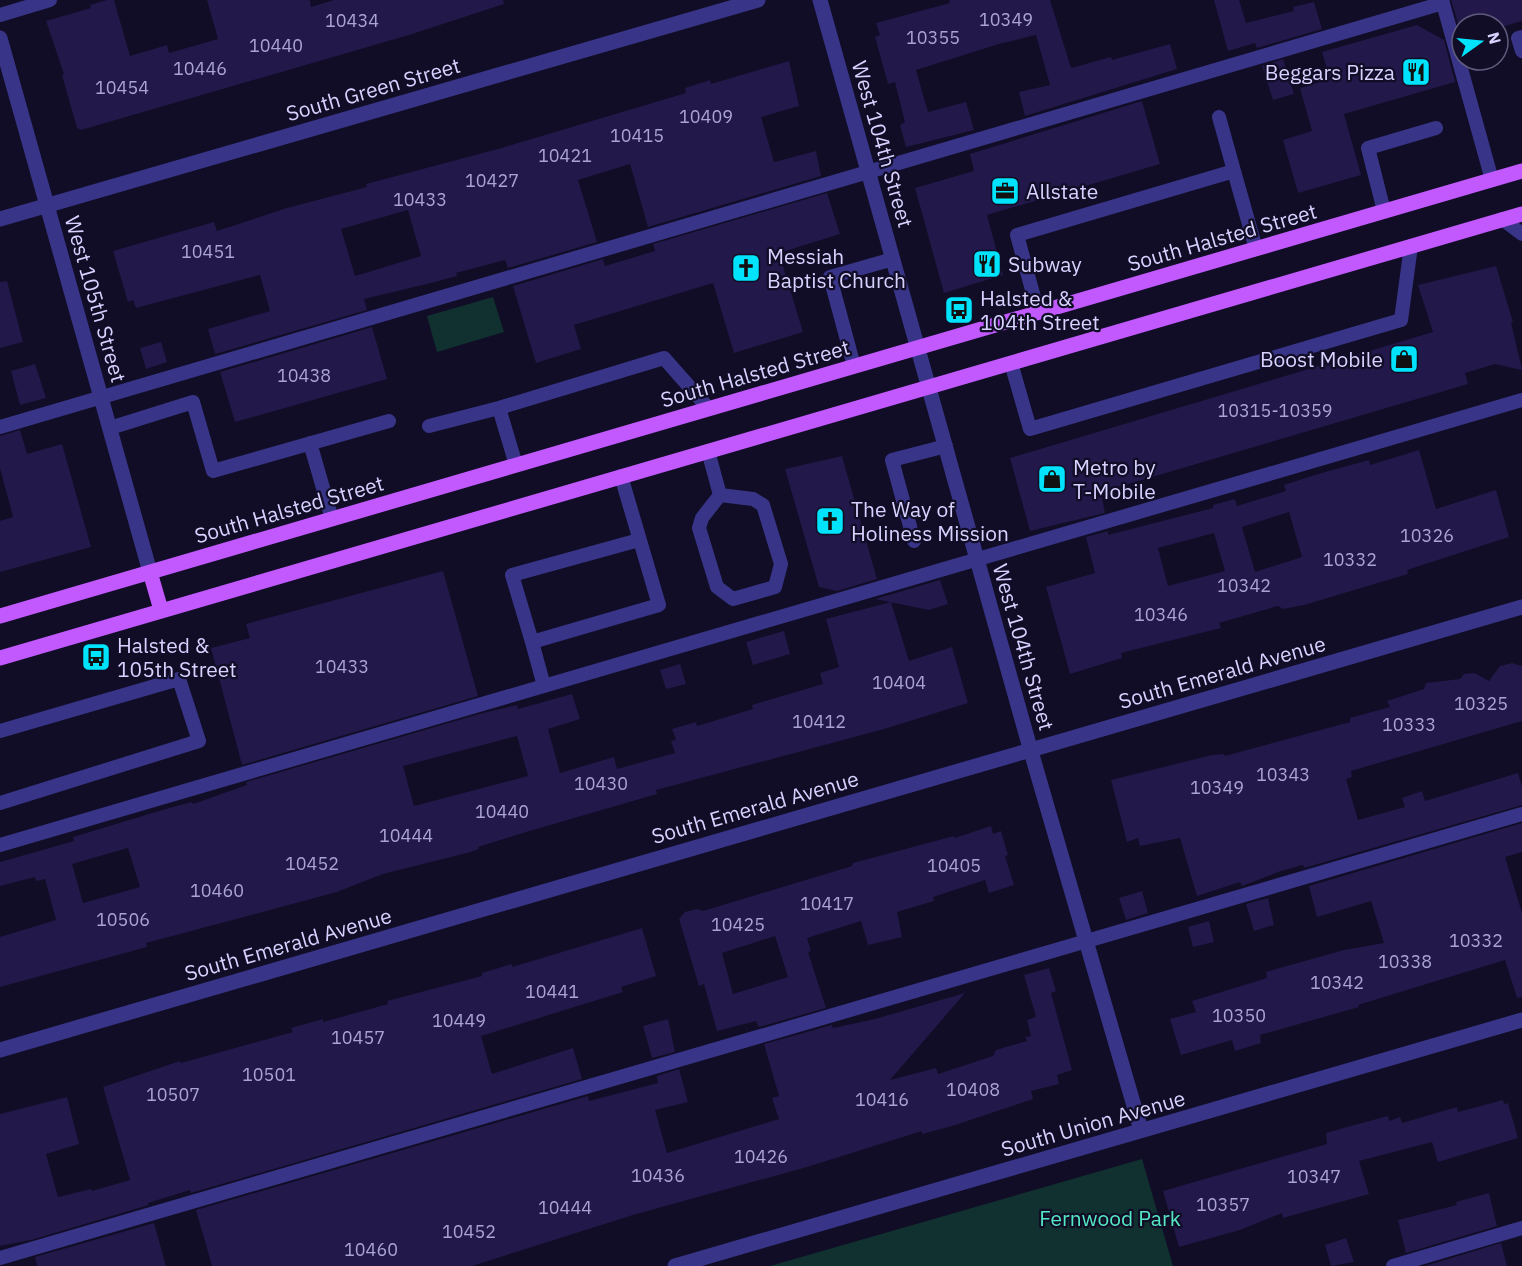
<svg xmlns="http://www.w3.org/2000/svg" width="1522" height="1266" viewBox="0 0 1522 1266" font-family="'IBM Plex Sans',sans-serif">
<rect width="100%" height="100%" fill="#110d26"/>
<path fill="#103130" d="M493 297 504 332 437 352 427 316Z
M1142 1159 1173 1266H770Z"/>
<path fill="#221849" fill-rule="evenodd" d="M107 0H114L130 56 167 45 169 53 218 39 207 0H310L311 7 334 0H503L504 4 409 35 81 130 77 128 62 75 64 74 46 21 91 8 90 5Z
M949 0H1050L1071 68 1111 57 1112 60 1170 44 1177 69 1025 116 1019 92 1050 85 1036 35 999 44 916 70 928 112 966 102 974 130 906 147 900 125 905 122 895 82 888 84 875 37 880 35 876 23 950 3Z
M1214 0H1239L1246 23 1294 11 1293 7 1314 2 1322 29 1257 48 1255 43 1228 51Z
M1451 0H1522V21L1498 28V24H1462V37Z
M1417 25 1444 40 1455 82 1344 114 1361 175 1298 193 1283 140 1312 131 1300 88 1330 79 1322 52Z
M1283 59 1294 94 1273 100 1262 66Z
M789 61 799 106 761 117 774 162 816 151 821 176 648 227 630 164 578 180 597 242 508 268 505 260 456 273 457 276 435 282 364 299 367 310 215 354 208 329 270 311 260 275 136 308 133 300 128 302 113 251 214 222 217 231 287 208 367 187 366 184 498 149 686 93 685 88 710 80 711 84ZM408 210 421 256 355 276 341 229Z
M1142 101 1160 164 987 215 1003 275 944 293 915 188 974 171 970 154Z
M827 193 840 234 779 253 803 332 734 353 713 283 574 325 581 349 536 363 513 286 603 259 605 266 655 251 653 244Z
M1496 266 1513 322H1511L1522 370 1495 364 1465 373 1468 384 1101 492 1105 513 1030 531 1010 458 1433 332 1418 285Z
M7 281 23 342 0 348V282Z
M372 327 387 379 235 422 220 372Z
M161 342 167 362 146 369 140 348Z
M35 364 46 398 20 405 11 371Z
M20 430 27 454 62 444 91 547 0 572V521L13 517 0 468V436Z
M1419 450 1436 509 1496 490 1509 537 1407 570 1408 574 1304 605 1283 609 1278 606 1219 623 1221 628 1121 653 1122 658 1070 674 1046 587 1095 573 1086 537 1108 531V535L1213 508V505L1235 499 1237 506 1286 491 1284 485 1318 474 1369 460 1370 465ZM1289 512 1302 557 1255 572 1242 527ZM1214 533 1225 571 1168 586 1158 548Z
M842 456 877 579 837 591 819 587 785 469Z
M443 571 478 696 242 765 211 648 250 638 246 624Z
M940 580 948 604 929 610 875 599Z
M891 602 909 661 952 647 968 703 884 729 656 790 657 794 526 832 478 847 479 849 467 853 383 874 337 892 146 943 147 947 0 987V937L56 920 45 879 36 881 35 877 0 886V862L74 841 73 837 169 808 192 802 193 804 247 785 246 782 483 713 517 705 518 709 572 694 580 719 548 729 560 773 614 757 617 769 675 753 671 741 676 740 672 729 696 722 697 726 753 709 752 705 823 684 820 673 839 667 826 619ZM517 736 528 776 414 806 403 766ZM128 848 140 887 83 903 72 864Z
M784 631 790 654 753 665 746 642Z
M1512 663 1522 666V721L1351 771 1352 777 1346 779 1358 820 1405 807 1402 798 1422 791 1425 801 1518 773 1522 787V805L1304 868 1303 865 1281 871 1242 886 1240 882 1197 896 1180 838 1140 846 1138 838 1127 842 1111 780 1212 755 1224 754 1225 756 1350 722V718L1390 707 1387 701 1424 689 1426 683 1460 679 1464 674 1475 673 1489 681 1500 666Z
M680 664 686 684 666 689 660 670Z
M1522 823V852L1505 857 1522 913V997L1517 998 1505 960 1358 1005 1359 1007 1260 1035 1261 1043 1235 1051 1232 1040 1181 1055 1170 1019 1196 1012 1192 1001 1267 978 1266 972 1344 950 1384 943 1371 901 1317 917 1309 886Z
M991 826 993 834 1001 831 1008 855 1005 856 1014 885 989 893 985 880 933 897 934 901 897 912 902 937 868 945 861 921 807 938 811 951 808 952 826 1008 759 1027 756 1021 717 1031 704 984 699 986 679 919 685 912 697 909 703 911 852 866 853 863 954 836 955 838ZM775 936 788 977 733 994 722 953Z
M1142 891 1148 913 1126 920 1119 898Z
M1268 898 1274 925 1254 931 1246 904Z
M1209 921 1214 942 1193 947 1188 927Z
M642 928 656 976 621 987 623 992 481 1036 492 1074 573 1048 582 1079 191 1193 190 1190 148 1203 149 1205 31 1240 0 1246V1114L67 1097 79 1144 46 1154 58 1197 91 1189 92 1191 130 1180 103 1087 180 1061 181 1063 293 1032 291 1028 323 1019V1022L388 1004 387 1001 482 976V973L512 964V967Z
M1049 968 1056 991 1051 993 1072 1070 1057 1075 1059 1084 1031 1091 1033 1099 952 1126 922 1134V1131L807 1167 633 1215 472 1266H212L196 1210 588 1096 589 1101 658 1083 657 1076 679 1069 688 1102 655 1110 667 1153 779 1119 772 1098 779 1096 764 1044 832 1025 833 1028 875 1019 965 993 890 1080 936 1068 938 1074 993 1056 996 1050 1027 1041 1025 1037 1031 1036 1027 1020 1036 1017 1024 975Z
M668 1019 675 1052 652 1058 643 1026Z
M1503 1100 1504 1104 1508 1103 1518 1138 1438 1162 1432 1142 1359 1161 1369 1194 1283 1218 1282 1213 1240 1230 1179 1247 1163 1191 1327 1144 1326 1133 1347 1127 1388 1116 1389 1121 1400 1117 1402 1123 1457 1107 1458 1112Z
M1489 1193 1497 1226 1406 1253 1398 1220 1457 1205 1456 1202Z
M154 1223 166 1266H37L35 1257Z
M1346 1238 1354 1262 1331 1266 1325 1245Z
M1501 1243 1507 1266H1425Z"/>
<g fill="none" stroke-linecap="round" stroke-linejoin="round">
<path stroke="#383589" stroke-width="14" d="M1442 0 1492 180
M0 15 50 0
M1522 37 1518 38 1522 51
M1219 117 1234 171
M1384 211 1368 148 1436 128
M1502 219 1522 234
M1038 312 1017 235 1234 171 1256 249
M1011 363 1030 429 1401 320 1411 246
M854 366 830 277 893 259
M499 408 516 465
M429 426 499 408 664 358 709 409
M0 427 1443 3
M110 428 193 402 213 471 389 421
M310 443 332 519
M708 451 720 495
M720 495 753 499 763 505 781 564 775 587 733 599 717 587 699 528 702 518Z
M914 541 892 460 946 446
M532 642 512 575 639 540
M544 686 532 642 659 605 621 476
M0 731 179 679 199 741 0 803
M0 845 1522 400
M0 1258 1522 814
M1393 1266 1522 1228"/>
<path stroke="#383589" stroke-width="15" d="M820 0 1030 748 1141 1130
M0 38 150 572
M0 219 758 0
M0 1050 1522 607
M675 1266 1522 1020"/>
<path stroke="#c159ff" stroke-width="15" d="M150 572 161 610
M0 616 1522 171
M0 658 1522 214"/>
</g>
<defs>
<g id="restaurant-square" transform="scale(1.5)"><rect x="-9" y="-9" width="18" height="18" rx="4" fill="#00e3fd" stroke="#110d26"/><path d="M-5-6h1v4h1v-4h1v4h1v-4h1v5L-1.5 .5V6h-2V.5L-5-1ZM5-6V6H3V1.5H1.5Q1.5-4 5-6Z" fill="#111"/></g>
<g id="office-square" transform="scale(1.5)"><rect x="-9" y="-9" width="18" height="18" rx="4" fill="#00e3fd" stroke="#110d26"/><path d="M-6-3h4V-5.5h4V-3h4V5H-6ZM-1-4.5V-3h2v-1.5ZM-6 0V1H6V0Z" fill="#111"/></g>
<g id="church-square" transform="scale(1.5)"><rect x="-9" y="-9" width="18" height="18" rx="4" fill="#00e3fd" stroke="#110d26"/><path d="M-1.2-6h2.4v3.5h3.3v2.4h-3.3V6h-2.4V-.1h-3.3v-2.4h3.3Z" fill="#111"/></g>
<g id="bus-square" transform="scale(1.5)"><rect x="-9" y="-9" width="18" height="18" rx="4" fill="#00e3fd" stroke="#110d26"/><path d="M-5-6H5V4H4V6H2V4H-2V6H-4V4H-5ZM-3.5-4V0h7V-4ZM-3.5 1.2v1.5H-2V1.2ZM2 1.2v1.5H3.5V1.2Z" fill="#111"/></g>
<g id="shop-square" transform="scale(1.5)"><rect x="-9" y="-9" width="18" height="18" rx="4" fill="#00e3fd" stroke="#110d26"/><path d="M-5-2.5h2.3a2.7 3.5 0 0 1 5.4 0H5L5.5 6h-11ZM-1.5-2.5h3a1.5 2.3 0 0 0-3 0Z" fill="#111"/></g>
</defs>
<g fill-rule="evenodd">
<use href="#restaurant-square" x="1416" y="72"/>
<use href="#office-square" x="1005" y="191"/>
<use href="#restaurant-square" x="987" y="264"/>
<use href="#church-square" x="746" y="268"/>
<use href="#bus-square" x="959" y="310"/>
<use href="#shop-square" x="1404" y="359"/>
<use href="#shop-square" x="1052" y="479"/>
<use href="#church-square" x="830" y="521"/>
<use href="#bus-square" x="96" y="657"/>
</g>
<g text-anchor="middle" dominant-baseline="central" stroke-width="4.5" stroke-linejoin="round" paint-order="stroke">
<g font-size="18" fill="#aaa4d2">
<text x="1006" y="19">10349</text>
<text x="352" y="20">10434</text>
<text x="933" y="37">10355</text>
<text x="276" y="45">10440</text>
<text x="200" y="68">10446</text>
<text x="122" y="87">10454</text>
<text x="706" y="116">10409</text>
<text x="637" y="135">10415</text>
<text x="565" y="155">10421</text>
<text x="492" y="180">10427</text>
<text x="420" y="199">10433</text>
<text x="208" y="251">10451</text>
<text x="304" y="375">10438</text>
<text x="1275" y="410">10315-10359</text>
<text x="1427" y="535">10326</text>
<text x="1350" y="559">10332</text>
<text x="1244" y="585">10342</text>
<text x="1161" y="614">10346</text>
<text x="342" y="666">10433</text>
<text x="899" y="682">10404</text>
<text x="1481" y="703">10325</text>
<text x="819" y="721">10412</text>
<text x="1409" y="724">10333</text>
<text x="1283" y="774">10343</text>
<text x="601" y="783">10430</text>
<text x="1217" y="787">10349</text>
<text x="502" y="811">10440</text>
<text x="406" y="835">10444</text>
<text x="312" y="863">10452</text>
<text x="954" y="865">10405</text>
<text x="217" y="890">10460</text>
<text x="827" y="903">10417</text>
<text x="123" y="919">10506</text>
<text x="738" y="924">10425</text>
<text x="1476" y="940">10332</text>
<text x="1405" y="961">10338</text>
<text x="1337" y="982">10342</text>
<text x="552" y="991">10441</text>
<text x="1239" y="1015">10350</text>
<text x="459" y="1020">10449</text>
<text x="358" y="1037">10457</text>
<text x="269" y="1074">10501</text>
<text x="973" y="1089">10408</text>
<text x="173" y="1094">10507</text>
<text x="882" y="1099">10416</text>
<text x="761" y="1156">10426</text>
<text x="658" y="1175">10436</text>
<text x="1314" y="1176">10347</text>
<text x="1223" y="1204">10357</text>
<text x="565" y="1207">10444</text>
<text x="469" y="1231">10452</text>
<text x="371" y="1249">10460</text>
</g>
<g font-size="21" fill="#d7d2ff" stroke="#110d26" text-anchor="start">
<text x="1395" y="72" text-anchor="end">Beggars Pizza</text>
<text x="1026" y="191">Allstate</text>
<text x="767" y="256">Messiah<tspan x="767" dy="24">Baptist Church</tspan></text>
<text x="1008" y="264">Subway</text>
<text x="980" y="298">Halsted &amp;<tspan x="980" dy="24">104th Street</tspan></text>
<text x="1383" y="359" text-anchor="end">Boost Mobile</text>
<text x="1073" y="467">Metro by<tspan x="1073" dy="24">T-Mobile</tspan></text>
<text x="851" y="509">The Way of<tspan x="851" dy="24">Holiness Mission</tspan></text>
<text x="117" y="645">Halsted &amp;<tspan x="117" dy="24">105th Street</tspan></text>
</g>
<g font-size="21" fill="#d7d2ff" stroke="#110d26">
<text transform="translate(373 89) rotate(-16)">South Green Street</text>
<text transform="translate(883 144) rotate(74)">West 104th Street</text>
<text transform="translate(1222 237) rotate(-16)">South Halsted Street</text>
<text transform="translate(96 299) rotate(74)">West 105th Street</text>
<text transform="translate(755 373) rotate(-16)">South Halsted Street</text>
<text transform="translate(289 509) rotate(-16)">South Halsted Street</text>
<text transform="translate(1024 647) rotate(74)">West 104th Street</text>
<text transform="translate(1222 672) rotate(-16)">South Emerald Avenue</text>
<text transform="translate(755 807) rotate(-16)">South Emerald Avenue</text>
<text transform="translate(288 944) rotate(-16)">South Emerald Avenue</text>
<text transform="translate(1093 1123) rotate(-16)">South Union Avenue</text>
</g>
<g font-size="21" fill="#55e8c4" stroke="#110d26">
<text x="1110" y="1218">Fernwood Park</text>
</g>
</g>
<g transform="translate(1480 42) rotate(75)"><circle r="28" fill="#110d26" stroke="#605c7d" stroke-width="1.5"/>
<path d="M0-4.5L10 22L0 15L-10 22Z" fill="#00e3fd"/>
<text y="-9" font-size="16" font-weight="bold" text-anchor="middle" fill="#d7d2ff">N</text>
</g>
</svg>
